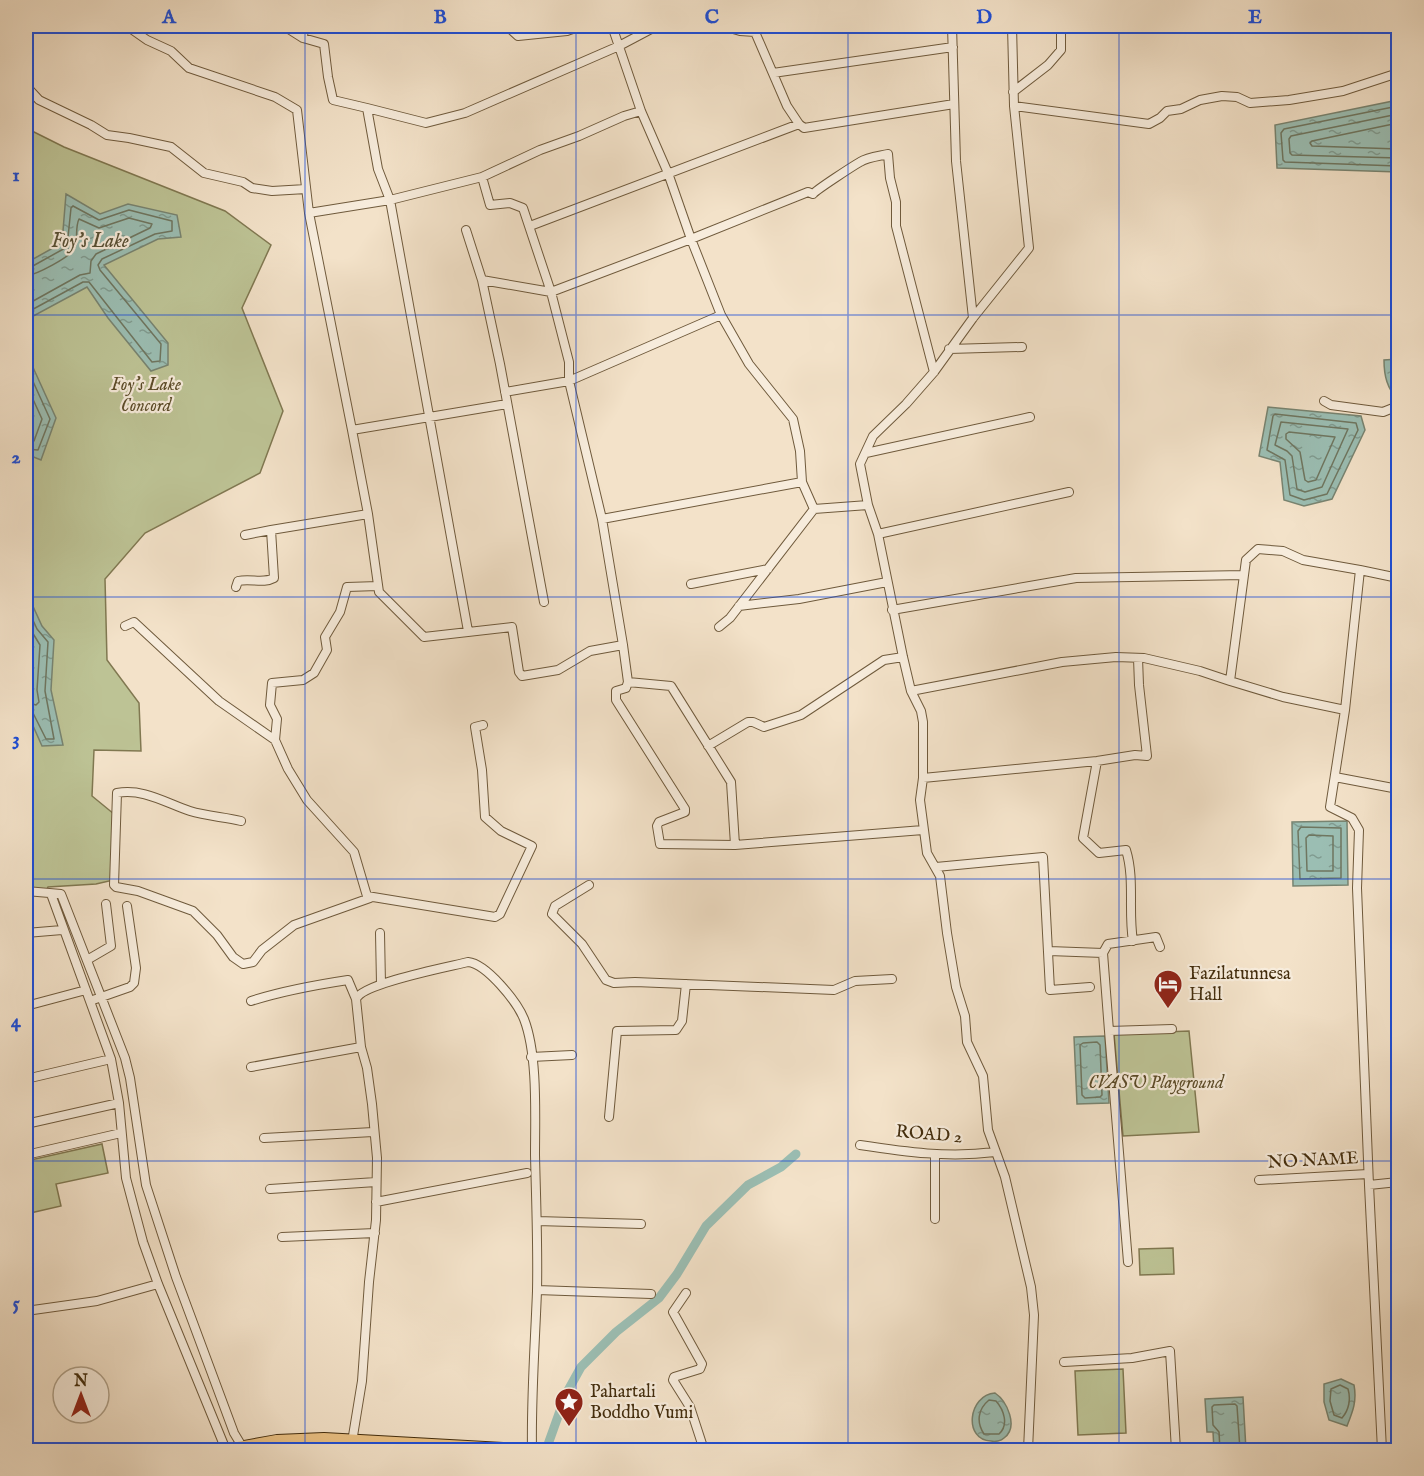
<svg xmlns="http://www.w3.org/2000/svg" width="1424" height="1476" viewBox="0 0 1424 1476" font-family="'IM FELL English',serif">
<defs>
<pattern id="water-ripples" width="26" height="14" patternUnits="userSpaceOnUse" patternTransform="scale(1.5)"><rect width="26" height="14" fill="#9bbeb3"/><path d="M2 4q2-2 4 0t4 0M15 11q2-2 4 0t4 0" fill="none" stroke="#809b90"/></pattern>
</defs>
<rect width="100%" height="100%" fill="#f3e2c9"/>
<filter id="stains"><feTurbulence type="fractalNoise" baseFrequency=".00333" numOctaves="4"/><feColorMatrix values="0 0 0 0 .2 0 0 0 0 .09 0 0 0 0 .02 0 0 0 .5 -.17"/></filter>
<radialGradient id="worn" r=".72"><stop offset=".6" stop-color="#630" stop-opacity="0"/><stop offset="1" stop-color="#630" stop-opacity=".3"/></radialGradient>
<path fill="#bdc395" stroke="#807851" stroke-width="1.5" d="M26 128 64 147 225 211 271 245 242 308 283 411 260 473 145 533 105 579 107 660 139 703 141 751 94 750 92 796 114 814 118 879 96 884 48 887 46 891 26 888Z
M1189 1031 1199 1132 1123 1136 1114 1034Z
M102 1144 108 1173 56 1184 61 1206 26 1214V1161Z
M1173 1248 1174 1274 1140 1275 1139 1249Z
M1123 1369 1126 1433 1078 1435 1075 1371Z"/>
<path fill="url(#water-ripples)" stroke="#788471" stroke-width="1.5" d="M1398 100V172L1277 168 1275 125Z
M66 194 100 214 128 204 177 215 181 237 158 239 104 265 168 343V365L151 371 108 318 87 287 26 320V263L62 243Z
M26 352 56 418 41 460 26 454Z
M1398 359V400C1387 388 1384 376 1384 360Z
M1268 407 1361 416 1365 430 1332 499 1304 506 1284 500 1280 462 1259 456Z
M26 591 42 626 54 640 51 690 63 745 42 746 26 710Z
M1347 821 1348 885 1293 886 1292 822Z
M1105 1036 1109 1103 1077 1104 1074 1037Z
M1341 1379 1354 1385C1357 1401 1353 1411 1347 1426L1329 1420 1324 1402V1384Z
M995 1393C1007 1401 1019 1427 1004 1438 1001 1441 995 1442 991 1441 963 1440 968 1395 995 1393Z
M1243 1397 1246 1450H1214L1213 1432H1207L1205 1399Z"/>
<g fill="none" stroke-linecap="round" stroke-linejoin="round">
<path stroke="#6f7660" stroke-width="1.5" d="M1398 106 1284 129 1281 133 1283 160 1285 162 1398 166
M1398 114 1291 136 1289 139 1290 153 1292 155 1398 158
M1398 123 1312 141 1310 143 1312 146 1398 149
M26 268 31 267 67 247 71 208 73 206 99 220 129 210 172 221V231L155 234 102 259 98 265 100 270 161 344 160 361 152 362 89 282H83L26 313
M26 276C35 275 72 257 75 247 78 238 75 227 79 219L99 228 129 218 152 224 150 228 96 254 91 261 90 273 80 275 26 305
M26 366 50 419 38 450 26 449
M26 384 42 419 34 441 26 442
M1275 414 1356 423 1358 430 1327 494 1304 500 1290 495 1285 460 1267 450 1273 416Z
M1281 422 1348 429 1322 487 1305 492 1297 489 1292 456 1287 451 1275 445Z
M1289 432 1335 437 1316 480 1308 482 1305 480 1300 452 1286 439V434Z
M26 605 37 629 48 642 45 691 54 739H46L33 713 26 709
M26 622 40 645 37 690 39 702 36 705 26 702
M1301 827 1341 828V878L1300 879 1298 831Z
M1309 835 1333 836V871H1307L1306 838Z
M1097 1042 1100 1045 1102 1095 1100 1097 1085 1098 1082 1095 1080 1045 1083 1043Z
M1340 1385 1348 1389C1351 1399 1349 1410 1342 1418L1334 1415 1330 1401 1331 1389Z
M989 1400 996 1401C1004 1410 1009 1425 999 1434H984C976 1422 978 1409 989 1400Z
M1220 1450 1219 1432 1213 1425 1212 1407 1214 1405 1235 1404 1237 1406 1240 1450"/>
<path stroke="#9bbeb3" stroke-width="9" d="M546 1450 566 1394 581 1367 616 1332 659 1298 677 1274 706 1226 748 1185 781 1167 796 1154"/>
<g stroke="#6f5a3c" stroke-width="10">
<path id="minor" d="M127 26 147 40 171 51 189 68 275 97 297 110 309 213 352 430
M284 26 303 38
M304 26 303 38 324 44 328 77 333 100 367 108 378 169 390 200 482 177 540 150 579 136 624 116 641 111
M507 26 518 36 567 31 581 26
M612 26 641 111 668 173 691 239 721 315 749 364 793 419 800 451 802 482 814 509 868 505
M723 26 740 31 755 32 752 26
M764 26 755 32 787 106 799 124
M952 26 956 161 973 318
M1012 26 1014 106 1029 248 973 318 934 372 906 404 873 436 860 464 868 505 878 534 903 657 911 691 921 711 923 722V778L920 800 927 853 940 876 947 933 956 987 965 1016 967 1042 983 1076 988 1130 1005 1177 1031 1287 1034 1315 1028 1450
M773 73 953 47
M26 86 39 100 91 125 107 135 129 138 171 147 204 173 243 182 252 188 272 191 306 189
M1013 92 1048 65 1061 50V26
M1014 106 1149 124 1160 118 1167 111 1181 109 1200 100 1222 96 1237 97 1250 103 1289 100 1343 91 1398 73
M367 108 426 123 465 113 619 46 653 28 685 26
M309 213 390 200 468 631
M530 226 799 124 804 128 954 104
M466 230 482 280 551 292 523 208 510 203 490 205 482 177
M482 280 500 364 544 602
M949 349 1022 347
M505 392 569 381 721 315
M1324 401 1331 405 1383 412 1398 406
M507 404 352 430 368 514 379 592 424 637 512 627 519 672 522 676 558 670 590 651 623 645
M866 453 1030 417
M602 519 802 482
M271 530 368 514
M878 534 1069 492
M1244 575 1246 560 1258 549 1283 551 1303 560 1360 570
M691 584 768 569
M236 587 238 581C251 578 263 584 274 578L271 530 245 535
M739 606 799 599 887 582
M892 610 1076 578 1244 575 1230 681 1283 697 1345 710
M125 626 134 622 219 701 275 740 277 719 270 705 272 683 303 680 314 673 327 650 325 637 340 612 347 587 378 586
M719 627 730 618 814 509
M628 682 671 686 731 782 735 845
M911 691 1062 662 1116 657 1144 658 1200 671 1230 681
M275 740 288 769 307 800 354 852 367 896 495 917 500 914 532 846 501 831 485 817 482 770 475 727 483 725
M708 746 748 722H753L764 727 801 715 884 660 903 657
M1097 761 1083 838 1099 853 1126 850C1135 879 1128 911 1133 941
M1335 777 1398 789
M923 778 1097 761 1135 755 1147 756 1139 685 1138 658
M241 821C224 817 206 816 190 811 166 803 143 788 117 793L114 885 116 887 138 891 193 911 217 935 233 957 243 964 253 962 262 950 294 925 370 898
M923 830 735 845 660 844 657 826 659 822 685 812V809L616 700V691L626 688 628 682 623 645 602 519 569 381V362L551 292 691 239 808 192 813 194C816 190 853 166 860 162 868 157 880 156 888 154L890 178 896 202V226L934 372
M936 867 1043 857 1050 990 1090 987
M589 885 555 906 552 914 582 944 606 980 614 983 635 982 834 990 855 981 892 979
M26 891 61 894 125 1058 130 1078 146 1185 176 1277 234 1433 243 1448
M51 894 111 1059 119 1103 126 1178 143 1242 158 1284 226 1450
M26 933 62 930
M380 933 381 984
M1160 947 1156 937 1108 944 1103 953 1109 1031 1172 1029
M1049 951 1103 953
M87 960 111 946 106 904
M356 999C363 983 448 967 468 962 487 964 517 1002 524 1019 538 1055 535 1116 535 1155 536 1200 538 1246 537 1291 535 1344 531 1397 532 1450
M90 1001 130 987 134 983 136 968 127 906
M251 1001C282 991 315 985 348 980L356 999 361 1047 367 1068 372 1104 377 1158 376 1220 369 1282 362 1381 352 1442
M26 1006 86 990
M1109 1031 1128 1262
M531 1057 572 1055
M251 1067 361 1047
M26 1079 111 1059
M609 1117 617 1031 676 1030 682 1021 686 984
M26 1124 119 1103
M264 1138 373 1132
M860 1145C906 1152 948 1158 995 1152
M26 1155 121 1133
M935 1155V1219
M1259 1180 1368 1174
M1369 1185 1398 1182
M270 1189 376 1182
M376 1202 527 1173
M537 1221 641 1224
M282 1237 375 1233
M537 1290 651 1294
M686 1293 673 1312 702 1364 700 1369 674 1377 673 1380 690 1407 704 1450
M26 1311 97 1301 158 1284
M1064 1362 1132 1358 1170 1351 1176 1450
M1382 1450 1369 1185 1357 888 1359 830 1352 818 1330 807 1345 710 1360 570 1398 578"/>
</g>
<g stroke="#432d0d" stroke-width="16">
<path id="trunk" d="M233 1450 277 1442 324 1440 503 1450"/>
</g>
<use href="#minor" stroke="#f7ecdc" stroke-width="8"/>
<use href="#trunk" stroke="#eac184" stroke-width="14"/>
</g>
<path fill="none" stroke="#1d4ed8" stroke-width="1.5" stroke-opacity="0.55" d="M305 26V1450M576 26V1450M848 26V1450M1119 26V1450M26 315H1398M26 597H1398M26 879H1398M26 1161H1398"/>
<defs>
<g id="hotel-pin" transform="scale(1.5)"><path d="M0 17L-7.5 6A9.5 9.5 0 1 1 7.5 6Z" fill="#8f2418" stroke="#f7ecdc"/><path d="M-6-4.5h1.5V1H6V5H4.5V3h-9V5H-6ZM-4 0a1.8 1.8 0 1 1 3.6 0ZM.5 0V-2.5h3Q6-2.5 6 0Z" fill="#fff"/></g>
<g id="sight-pin" transform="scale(1.5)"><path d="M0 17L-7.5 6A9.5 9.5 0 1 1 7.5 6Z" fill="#8f2418" stroke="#f7ecdc"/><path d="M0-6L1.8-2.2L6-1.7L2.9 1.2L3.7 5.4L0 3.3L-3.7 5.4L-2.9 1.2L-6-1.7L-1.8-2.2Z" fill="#fff"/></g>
</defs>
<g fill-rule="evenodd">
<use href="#hotel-pin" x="1168" y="984"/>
<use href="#sight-pin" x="569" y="1402"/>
</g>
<g text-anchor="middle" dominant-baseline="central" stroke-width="4.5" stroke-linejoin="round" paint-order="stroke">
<g font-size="18" font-style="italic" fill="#5b4b28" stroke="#f7ecdc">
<text x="146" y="385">Foy’s Lake<tspan x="146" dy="21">Concord</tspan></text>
<text x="1156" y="1083">CVASU Playground</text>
</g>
<g font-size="18" fill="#432d0d" stroke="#f7ecdc" text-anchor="start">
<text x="1189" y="974">Fazilatunnesa<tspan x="1189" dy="21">Hall</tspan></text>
<text x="590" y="1392">Pahartali<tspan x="590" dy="21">Boddho Vumi</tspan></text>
</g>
<g font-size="18" fill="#432d0d" stroke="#f7ecdc">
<text transform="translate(929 1135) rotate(5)">ROAD 2</text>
<text transform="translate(1313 1161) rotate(-3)">NO NAME</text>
</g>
<g font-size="20" font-style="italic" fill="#595136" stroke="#f7ecdc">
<text x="90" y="241">Foy's Lake</text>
</g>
</g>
<rect width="1424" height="1476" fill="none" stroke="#f3e2c9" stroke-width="66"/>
<g transform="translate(81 1395)"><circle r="28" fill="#f7ecdc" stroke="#afa089" stroke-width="1.5"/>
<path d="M0-4.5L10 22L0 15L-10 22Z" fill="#8f2418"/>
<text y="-9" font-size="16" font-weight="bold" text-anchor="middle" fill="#432d0d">N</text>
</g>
<rect x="33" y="33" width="1358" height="1410" fill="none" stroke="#1d4ed8" stroke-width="2"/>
<g font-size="20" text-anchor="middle" font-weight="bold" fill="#1d4ed8">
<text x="169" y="23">A</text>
<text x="440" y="23">B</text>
<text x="712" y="23">C</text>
<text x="984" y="23">D</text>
<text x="1255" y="23">E</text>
<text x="16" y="181">1</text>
<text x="16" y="463">2</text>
<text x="16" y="745">3</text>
<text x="16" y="1027">4</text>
<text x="16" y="1309">5</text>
</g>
<rect width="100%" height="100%" filter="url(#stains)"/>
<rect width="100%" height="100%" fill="url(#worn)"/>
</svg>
